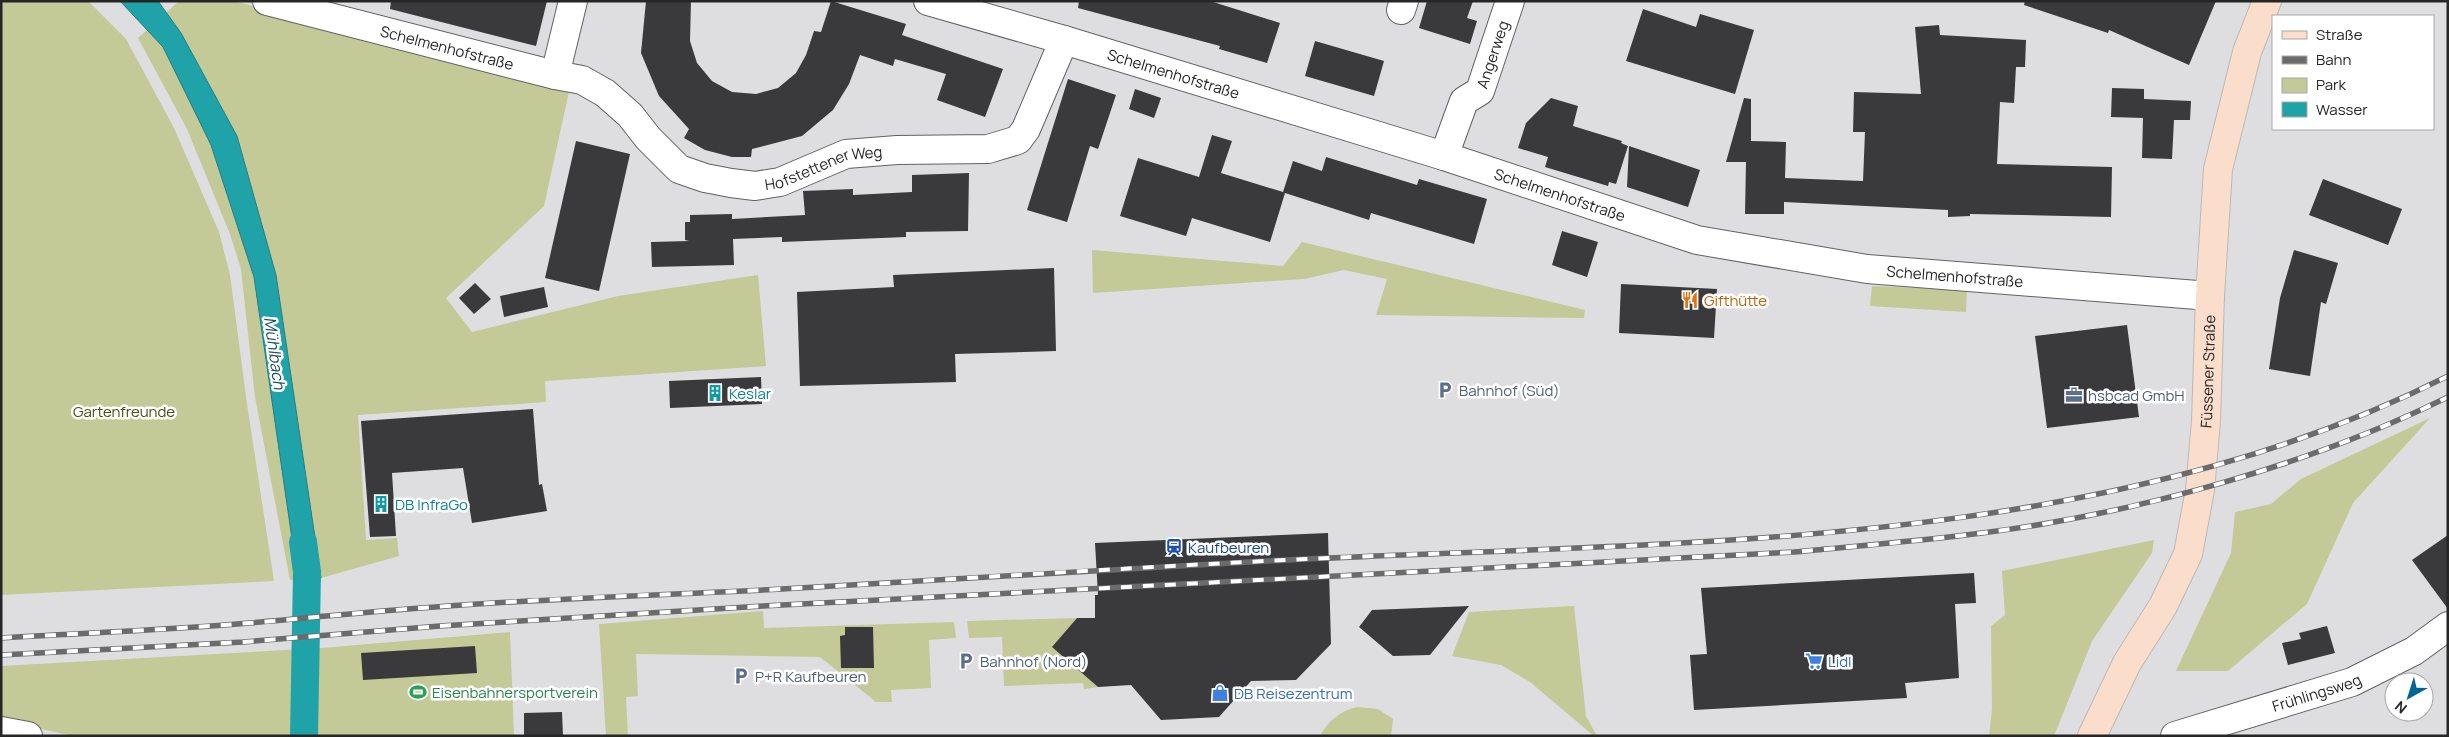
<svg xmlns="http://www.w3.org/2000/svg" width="2449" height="737" viewBox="0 0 2449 737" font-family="Manrope,sans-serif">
<rect width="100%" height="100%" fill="#dedee0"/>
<path fill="#c3c997" d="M1 1H88L126 39 174 128 219 232 230 275 247 404 274 581 1 595Z
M179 1H233L570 87 544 206 446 298 472 332 618 296 758 275 766 366 545 381 546 402 358 415 366 540 397 538 399 556 321 578 276 275 237 136 181 33 166 13Z
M147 30 163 47 211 145 254 277 298 580H290L255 397 241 269 230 234 187 129 138 38Z
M1302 242 1585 310 1584 318 1376 315 1387 279 1344 270 1304 279 1093 293 1092 250 1283 266Z
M1872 286 1967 290 1966 312 1870 306Z
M2430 418 2353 503 2307 604 2228 671H2176L2231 553 2235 512 2271 504 2301 479Z
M2154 540 2152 553 2092 641 2054 736H1989L1992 709 1991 626 2005 615 2002 571Z
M1574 606 1586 716 1597 736H1594L1530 682 1501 665 1452 656 1469 612Z
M763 611 764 628 954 622 956 638 929 640 931 688 891 690 892 702H876L820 657 636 654 638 696 626 697 628 736H606L599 624Z
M1077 618 1053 647 1098 687 1084 689 1083 683 1004 686 1002 637 969 638 967 621Z
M510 632 514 736H73L1 720V666L322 648Z
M1357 707 1378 709 1393 719 1391 736H1320C1328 721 1340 711 1357 707Z"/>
<path fill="#20a3a8" stroke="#227e81" d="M120 1H158L181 33 237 136 276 275 321 578 298 580 254 277 211 145 163 47Z"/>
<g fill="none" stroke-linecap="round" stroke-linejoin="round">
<path stroke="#20a3a8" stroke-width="28" d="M303 542 307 572 304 736"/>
</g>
<path fill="#3a3a3c" d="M391 1H547L536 46 390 9Z
M646 1H691L690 41 697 63 712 81 732 92 756 94 778 88 796 73 806 55 814 31 821 32 831 1 906 24 902 35 1003 69 985 117 937 100 946 74 895 59 893 66 860 55 849 84 833 110 802 136 752 149 751 157H732L705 150 684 138 689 129 659 96 641 53Z
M1079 1H1210L1280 23 1267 63 1219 49 1220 46 1078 8Z
M1427 1H1473L1467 18 1477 21 1470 44 1419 28Z
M2025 1H2216L2189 65 2109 30 2108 33 2024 5Z
M1643 9 1696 27 1700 14 1754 30 1735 94 1626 61Z
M1939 25 1940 35 2026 40 2025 67H2016L2014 103 2000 102 1997 164 2112 167 2111 217 1970 214V216L1948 217V210L1784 202V214H1745L1746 162H1726L1744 98 1751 99V141L1786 142 1785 178 1863 181 1865 132H1853L1854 92 1921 94 1915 27Z
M1315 41 1384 61 1374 96 1305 76Z
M1068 79 1116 95 1098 149 1090 146 1067 222 1027 210Z
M2112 88 2144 89V99L2191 101 2190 120H2174L2172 159 2142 158 2143 118 2111 117Z
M1135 89 1161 98 1154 118 1129 109Z
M1551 98 1578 106 1573 126 1622 141 1621 143 1628 146 1616 184 1609 182 1608 186 1545 167 1548 157 1518 148 1526 123Z
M1212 135 1232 141 1221 173 1283 192 1293 161 1322 171 1326 157 1417 185 1419 179 1487 199 1474 244 1371 213 1369 220 1285 193 1270 242 1192 218 1186 236 1120 216 1138 158 1199 177Z
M576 141 630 154 599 291 545 278Z
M1629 146 1700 170 1688 207 1627 187Z
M969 173 968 231 906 232V237L782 242V237L733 239 734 265 652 267 651 242 689 241 685 240V222H690V215L732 214V219L805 215 803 191 853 189V195L912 192V175Z
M2323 179 2402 209 2388 245 2309 215Z
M1562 231 1598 242 1587 277 1552 265Z
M2294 250 2338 263 2326 304 2321 302 2310 376 2269 369 2280 298Z
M1054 268 1056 351 955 354 956 382 800 386 797 292 894 287 893 275Z
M475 283 491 299 474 314 459 298Z
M1621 284 1717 289 1714 338 1619 333Z
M544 287 548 307 504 317 500 296Z
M2127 325 2139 417 2047 428 2035 336Z
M761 377 762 404 670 408 669 381Z
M533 409 539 485 542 484 547 511 472 523 463 468 392 473 396 536 370 537 361 421Z
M1328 533 1331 644 1296 680 1251 681 1219 717 1161 720 1131 685 1098 687 1052 647 1077 618H1095V595H1098L1095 543Z
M2448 535V609L2412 560Z
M1974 573 1976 603 1955 604 1959 678 1905 683 1907 698 1694 710 1690 655 1707 654 1701 588Z
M1469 606 1430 655 1393 656 1359 627 1372 610Z
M2327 626 2335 653 2288 665 2282 643 2301 639 2299 633Z
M845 627H873L874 668H841L840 636 845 635Z
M475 646 477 673 363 680 361 653Z
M562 712 563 736H524V713Z"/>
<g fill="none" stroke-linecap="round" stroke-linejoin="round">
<g stroke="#626265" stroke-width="30">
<g id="minor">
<path id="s1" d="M267 1 555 75 573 1"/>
<path id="s2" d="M928 1 1064 40 1444 156 1697 240 1867 269 2210 296"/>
<path d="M1401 10 1404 1"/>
<path id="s3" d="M555 75 582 80 605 93 630 115 648 138 679 169 705 178 731 183 755 186 780 182 846 154 897 150 988 149 1018 140 1026 129 1064 40"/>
<path id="s4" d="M1444 156 1464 101 1480 91 1510 1"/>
<path d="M1 731 28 736"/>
<path id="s5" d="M2175 736 2352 682 2414 651 2448 626"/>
</g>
</g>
<g stroke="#bababa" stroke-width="30">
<g id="primary">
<path id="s6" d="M2092 736 2127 663 2163 606 2188 554 2200 490 2206 421 2210 296 2218 169 2247 52 2267 1"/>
</g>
</g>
<use href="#minor" stroke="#fff" stroke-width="28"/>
<use href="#primary" stroke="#faddca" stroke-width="28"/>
<g stroke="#6b6b6c" stroke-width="5.5">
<path id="rail" d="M1 638C84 633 167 630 249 623 311 618 373 611 435 607 551 598 667 595 782 589 944 580 1105 569 1266 561 1658 540 2089 557 2448 376
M1 655 243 642 440 626 763 606 1794 552C1857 546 1920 541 1982 533 2134 514 2310 465 2448 397"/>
</g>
<use href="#rail" stroke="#fff" stroke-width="4" stroke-dasharray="11" stroke-linecap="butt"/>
</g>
<defs>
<g id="restaurant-bare" transform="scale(1.35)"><path d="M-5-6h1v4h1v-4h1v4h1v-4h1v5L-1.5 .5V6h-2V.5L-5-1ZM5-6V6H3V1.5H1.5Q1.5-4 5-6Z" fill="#e8710a" stroke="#fff" stroke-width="2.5" paint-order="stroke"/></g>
<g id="parking-bare" transform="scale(1.35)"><path d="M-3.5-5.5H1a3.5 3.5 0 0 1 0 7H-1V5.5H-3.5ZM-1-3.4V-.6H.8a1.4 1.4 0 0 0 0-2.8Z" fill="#5c6f8a" stroke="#fff" stroke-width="2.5" paint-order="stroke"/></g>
<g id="building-bare" transform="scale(1.35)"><path d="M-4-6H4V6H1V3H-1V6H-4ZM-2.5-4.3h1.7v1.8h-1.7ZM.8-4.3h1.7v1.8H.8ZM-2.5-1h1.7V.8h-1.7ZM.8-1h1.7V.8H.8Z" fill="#0f9aa8" stroke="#fff" stroke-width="2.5" paint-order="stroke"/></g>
<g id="office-bare" transform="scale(1.35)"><path d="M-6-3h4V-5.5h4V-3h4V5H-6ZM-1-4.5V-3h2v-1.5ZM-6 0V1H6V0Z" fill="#5c6f8a" stroke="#fff" stroke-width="2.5" paint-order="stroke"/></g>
<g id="station-bare" transform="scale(1.35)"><path d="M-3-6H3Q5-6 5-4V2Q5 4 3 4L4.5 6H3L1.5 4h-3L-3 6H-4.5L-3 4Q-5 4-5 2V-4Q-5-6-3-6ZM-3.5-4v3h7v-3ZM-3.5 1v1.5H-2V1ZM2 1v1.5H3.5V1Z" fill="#1a4fb4" stroke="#fff" stroke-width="2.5" paint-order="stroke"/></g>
<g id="supermarket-bare" transform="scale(1.35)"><path d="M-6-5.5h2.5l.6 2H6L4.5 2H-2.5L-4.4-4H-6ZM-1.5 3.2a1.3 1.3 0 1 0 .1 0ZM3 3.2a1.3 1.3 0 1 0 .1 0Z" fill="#3f7fe0" stroke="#fff" stroke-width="2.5" paint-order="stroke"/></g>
<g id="stadium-bare" transform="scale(1.35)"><path d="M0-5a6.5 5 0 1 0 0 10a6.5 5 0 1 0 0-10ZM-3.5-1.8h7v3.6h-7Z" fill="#2e9e5b" stroke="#fff" stroke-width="2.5" paint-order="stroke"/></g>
<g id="shop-bare" transform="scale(1.35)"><path d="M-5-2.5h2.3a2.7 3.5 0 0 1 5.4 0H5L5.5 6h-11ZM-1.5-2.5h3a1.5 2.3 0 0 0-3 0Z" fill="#3f7fe0" stroke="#fff" stroke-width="2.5" paint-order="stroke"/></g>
</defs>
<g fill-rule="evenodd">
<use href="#restaurant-bare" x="1690" y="300"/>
<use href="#parking-bare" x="1445" y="390"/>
<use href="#building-bare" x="715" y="393"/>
<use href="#office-bare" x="2074" y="395"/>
<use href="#building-bare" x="381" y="504"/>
<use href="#station-bare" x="1174" y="547"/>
<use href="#parking-bare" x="966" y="661"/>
<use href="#supermarket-bare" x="1814" y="661"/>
<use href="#parking-bare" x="741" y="676"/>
<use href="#stadium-bare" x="418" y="692"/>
<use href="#shop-bare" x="1220" y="693"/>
</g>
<g text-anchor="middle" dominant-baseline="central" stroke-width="5" stroke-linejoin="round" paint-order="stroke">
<g font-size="15" fill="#262627" stroke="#fff">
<text stroke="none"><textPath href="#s1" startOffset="186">Schelmenhofstraße</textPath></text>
<text stroke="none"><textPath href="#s4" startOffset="116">Angerweg</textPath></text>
<text stroke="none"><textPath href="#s2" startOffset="256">Schelmenhofstraße</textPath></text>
<text stroke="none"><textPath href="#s3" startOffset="310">Hofstettener Weg</textPath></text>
<text stroke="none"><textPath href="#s2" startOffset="661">Schelmenhofstraße</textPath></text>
<text stroke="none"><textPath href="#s2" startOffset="1066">Schelmenhofstraße</textPath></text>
<text stroke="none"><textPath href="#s6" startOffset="390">Füssener Straße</textPath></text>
<text stroke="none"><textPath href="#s5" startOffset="148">Frühlingsweg</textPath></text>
</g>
<g font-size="15" fill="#c56008" stroke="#fff" text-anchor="start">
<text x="1704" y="300">Gifthütte</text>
</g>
<g font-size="15" fill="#4e5e75" stroke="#fff" text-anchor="start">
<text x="1459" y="390">Bahnhof (Süd)</text>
<text x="2088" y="395">hsbcad GmbH</text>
<text x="980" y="661">Bahnhof (Nord)</text>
<text x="755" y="676">P+R Kaufbeuren</text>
</g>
<g font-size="15" fill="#0d838f" stroke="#fff" text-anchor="start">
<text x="729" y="393">Keslar</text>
<text x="395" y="504">DB InfraGo</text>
</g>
<g font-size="15" fill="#4a4f12" stroke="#fff">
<text x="124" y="411">Gartenfreunde</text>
</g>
<g font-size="15" fill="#164399" stroke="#fff" text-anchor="start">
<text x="1188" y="547">Kaufbeuren</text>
</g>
<g font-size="15" fill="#366cbe" stroke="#fff" text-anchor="start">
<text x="1828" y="661">Lidl</text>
<text x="1234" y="693">DB Reisezentrum</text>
</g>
<g font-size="15" fill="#27864d" stroke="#fff" text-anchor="start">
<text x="432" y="692">Eisenbahnersportverein</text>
</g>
<g font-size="16" font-style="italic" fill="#1f5254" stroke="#fff">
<text transform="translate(275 353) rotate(82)">Mühlbach</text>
</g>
</g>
<rect width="2449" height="737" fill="none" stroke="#262627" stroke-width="5"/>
<rect x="2272" y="15" width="162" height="115" fill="#ffffff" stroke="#a8a8a9"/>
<rect x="2282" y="31" width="25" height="8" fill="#faddca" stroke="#a8a8a9"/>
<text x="2316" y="40" font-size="15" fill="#262627">Straße</text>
<rect x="2282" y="56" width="25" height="8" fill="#6b6b6c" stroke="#a8a8a9"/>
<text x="2316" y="65" font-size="15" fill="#262627">Bahn</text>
<rect x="2282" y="78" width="25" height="15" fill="#c3c997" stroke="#a8a8a9"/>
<text x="2316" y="90" font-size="15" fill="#262627">Park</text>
<rect x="2282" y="102" width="25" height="15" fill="#20a3a8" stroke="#a8a8a9"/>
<text x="2316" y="115" font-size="15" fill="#262627">Wasser</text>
<g transform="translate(2409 697) rotate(219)"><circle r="24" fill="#ffffff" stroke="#a8a8a9"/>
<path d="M0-4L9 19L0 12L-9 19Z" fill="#016594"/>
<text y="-8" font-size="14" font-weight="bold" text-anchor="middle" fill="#262627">N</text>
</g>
</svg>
